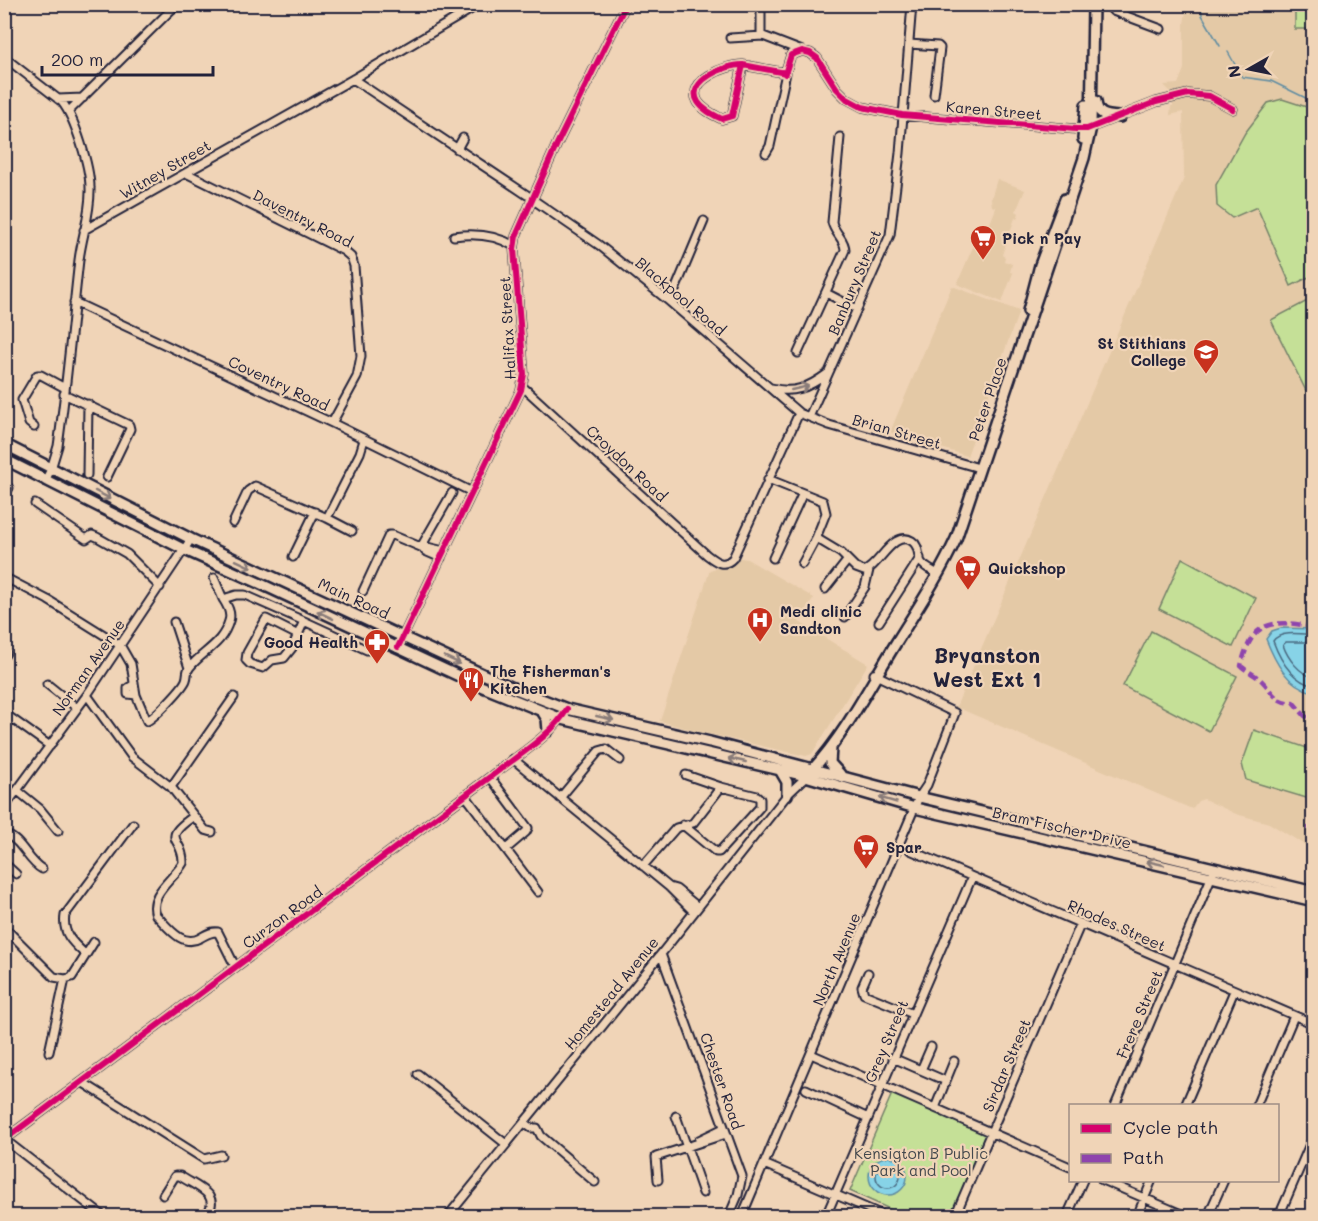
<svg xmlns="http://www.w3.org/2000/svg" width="1318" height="1221" viewBox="0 0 1318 1221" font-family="Mali,sans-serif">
<rect width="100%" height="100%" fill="#f0d4b7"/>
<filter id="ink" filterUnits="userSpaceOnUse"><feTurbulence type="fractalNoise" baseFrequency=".0167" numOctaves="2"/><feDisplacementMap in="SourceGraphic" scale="12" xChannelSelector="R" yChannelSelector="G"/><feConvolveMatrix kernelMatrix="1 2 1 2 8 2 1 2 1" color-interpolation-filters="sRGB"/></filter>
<g filter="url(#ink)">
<path fill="#e4c9a6" d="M1187 5H1313V850L1269 823 1236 814 1204 799 1198 801 1192 809 956 707 1184 178 1183 112 1170 115 1171 106H1173L1171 92 1164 85 1178 84 1184 69V24Z
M997 179 1025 190 1016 211 1019 213 1017 219 1015 218 1002 255 1005 257 1004 261 1012 264 1010 272 1013 273 1002 302 957 284 973 247 990 252 997 235 987 231 996 208 992 206 991 199Z
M952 286 1019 311 967 456 890 432Z
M740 558 747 559 814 598 799 622 868 664 812 754 806 756 695 731 660 721 710 570 735 562Z"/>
<path fill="#c5e097" stroke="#748169" stroke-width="1.5" d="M1295 5H1313V29H1295Z
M1282 99 1313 109V275L1291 286 1257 207 1232 218 1217 206 1216 185 1245 133 1268 103Z
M1313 298V405L1271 320Z
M1182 558 1256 598 1233 647 1159 609Z
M1151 631 1237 676 1209 731 1123 686Z
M1254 730 1313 750V800L1246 780 1242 764Z
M894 1089 994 1131 954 1216H905L850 1191Z"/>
<path fill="#87d3e7" stroke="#5f8ca2" stroke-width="1.5" d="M1281 628 1313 629V692C1287 686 1275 662 1266 639L1272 631Z
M869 1176a19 19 0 1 1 38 0a19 19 0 1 1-38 0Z"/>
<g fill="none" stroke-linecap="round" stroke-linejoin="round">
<path stroke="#4a6980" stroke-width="1.5" d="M1314 635C1302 634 1280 630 1273 641 1280 660 1292 681 1314 686
M1314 642H1286L1283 645C1288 659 1299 673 1314 678
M876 1176a12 12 0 1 1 24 0a12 12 0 1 1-24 0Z"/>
<path stroke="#5f8ca2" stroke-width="1.5" d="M1201 4 1202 15 1220 46
M1228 52 1242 77 1271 81 1314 102"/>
<g stroke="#22223b" stroke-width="11">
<path id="minor" d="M1107 4 1113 11 1161 29
M761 36V4
M730 38 763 36 802 51
M909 44 938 46 940 48 934 95
M4 57 62 102C75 118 90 167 90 188 91 212 82 236 79 260 72 322 67 384 58 446L51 469 45 481
M743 65 732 116 722 119C714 115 703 110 698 102 685 81 727 64 743 65L786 73 785 74 791 55 802 51 810 53 817 58 837 89 847 99 862 107 902 115 1076 129H1087L1156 102 1188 94 1209 96 1233 109
M353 79 527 195
M58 99 83 98
M69 111 177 4
M457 149 463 138
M766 153 770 146 786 73
M186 173 344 251 351 257 354 266 361 356 357 377 332 423
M532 199 599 245 670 302 799 413 829 425 979 468
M84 230 353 79 480 4
M454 236C476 233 496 235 514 246
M826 293 857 309
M74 302 332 423 472 492
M670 302 704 221
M798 353 845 250C845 239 834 233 832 222L840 137
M522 386 707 555C716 562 724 568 733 558L799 413
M771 388C793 394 808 388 827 374
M64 394 129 425 130 429 107 477
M809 417 890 235 900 153 912 4
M34 427 29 423 22 400 37 375H41L65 388
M87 475 88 404
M768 479 823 501 826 513 816 538
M4 484 9 488 4 494
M35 504 86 539 92 535 97 537 127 554 160 587
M233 523 248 491 255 486 327 518
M352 531 327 518 360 453 364 440
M421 547 452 493
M423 548 427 547 444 551
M293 557 315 512
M773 558 803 493
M802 564 816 538 841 553 856 568 864 571C879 567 893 529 912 541 920 546 917 555 921 562 924 567 931 570 936 573
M4 577 48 600 120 645 131 664 136 695 147 721C155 717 183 688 186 680 188 675 186 671 190 667 204 650 222 645 229 621 232 613 227 605 223 599
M214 578 223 599 236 595H245L304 621
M825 589 847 561
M363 591 389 535H392L423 548 425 551 441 558
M845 617 865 587 869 570
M174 622 189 668
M879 622 920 558
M298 635 266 619 247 653 246 660 250 664 263 668 272 660 284 658 292 648 304 621 367 650 373 637
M4 645 6 653 4 656
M398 647 521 390 524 374 514 249 516 236 557 144 626 4
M47 684 77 708
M133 685 128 688V694L136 695
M87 695 132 757 171 787 205 830 212 832
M4 713 50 746
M513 759 669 887 694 912
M686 775 721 787
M490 777 528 828 526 832 506 849
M171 787 234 697
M18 791 40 809 58 831
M465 795 538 892
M560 798 599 751 606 749 620 760
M4 808 87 695 191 539
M194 816C158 841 184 837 183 863 174 879 148 894 156 915 168 927 182 948 200 938 206 935 210 931 218 932L235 966
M4 834C22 839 27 861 42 869
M910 850 1314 1024
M4 863 16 874
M643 866 676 828 693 823 721 787 757 796 760 799V807L719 852H716L683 825
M669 887 676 889 698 907
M4 927 54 977 65 979
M661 954 742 1176 738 1195 729 1216
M86 955C73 943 62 934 65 915L133 824
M868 973 862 987 864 994 913 1014
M65 979 72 977 94 942
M49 1052 65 979
M811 1054 1070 1167
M893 1058 946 1081
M921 1070 931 1047
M418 1074 506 1144
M82 1082 204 1159 221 1155
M806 1089 868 1118
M1115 1106 1213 873
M1185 1106 1234 991
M1256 1106 1294 1016
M935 1108 954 1061
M676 1116 703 1193
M524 1123 531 1128H537L541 1136 595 1182
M4 1139 103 1216
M4 1140 490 777C514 758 553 735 567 709
M699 1140 724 1128
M764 1164 885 1216
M658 1180 656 1157 726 1134
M1102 1180 1186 1216
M163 1195 175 1176H180C196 1187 224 1195 205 1216
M448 1216 661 954 787 795 806 777
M742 1216 919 797 927 785 955 713 874 674
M826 1216 972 877
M955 1216 1081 923
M1067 1216 1083 1180
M1137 1216 1152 1180
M1208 1216 1224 1180
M1279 1216 1314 1135"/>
</g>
<g stroke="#22223b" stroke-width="14">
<path id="major" d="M1096 101C1097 116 1107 116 1120 117
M1083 139 1086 105
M1028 311 1040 265 1065 199
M4 444 191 539 513 688 567 709 710 742 919 797 1314 892
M4 459 185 550 259 583 478 685 562 719 802 775 915 808 1314 901
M542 711 547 719 548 731
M831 748 830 763 840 774
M780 770 787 782V795
M812 770C846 733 869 687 896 643 917 609 939 576 956 539L1084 158 1091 127 1093 4"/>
</g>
<use href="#minor" stroke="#f0d4b7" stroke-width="7"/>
<use href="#major" stroke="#f0d4b7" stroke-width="9"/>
<path stroke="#8e44ad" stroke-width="4.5" stroke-dasharray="9 4.5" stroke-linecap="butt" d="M1314 627C1272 619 1252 620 1241 666 1248 672 1256 675 1262 681 1273 692 1276 704 1293 702L1305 716 1314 721
M1312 813 1309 827 1314 851"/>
<g stroke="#f0d4b7" stroke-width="10">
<path id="cycleway" d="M743 65 732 116 722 119C714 115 703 110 698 102 685 81 727 64 743 65L786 73 785 74 791 55 802 51 810 53 817 58 837 89 847 99 862 107 902 115 1076 129H1087L1156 102 1188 94 1209 96 1233 109
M398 647 521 390 524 374 514 249 516 236 557 144 626 4
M4 1140 490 777C514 758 553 735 567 709"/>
</g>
<use href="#cycleway" stroke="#d6006c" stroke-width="6"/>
</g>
<defs><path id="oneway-shaft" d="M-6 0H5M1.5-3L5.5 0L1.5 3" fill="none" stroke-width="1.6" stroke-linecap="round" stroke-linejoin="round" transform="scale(1.5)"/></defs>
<g stroke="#897b79">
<use href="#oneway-shaft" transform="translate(800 388) rotate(-13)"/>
<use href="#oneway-shaft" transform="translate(103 495) rotate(27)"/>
<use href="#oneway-shaft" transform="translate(244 564) rotate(25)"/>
<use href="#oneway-shaft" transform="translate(325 615) rotate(-154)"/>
<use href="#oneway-shaft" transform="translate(452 660) rotate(25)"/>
<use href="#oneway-shaft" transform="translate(605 718) rotate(13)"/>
<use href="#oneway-shaft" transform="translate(737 760) rotate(-167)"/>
<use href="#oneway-shaft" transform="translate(888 800) rotate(-164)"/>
<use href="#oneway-shaft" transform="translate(1155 863) rotate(-167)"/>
</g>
</g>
<defs>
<g id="supermarket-pin" transform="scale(1.35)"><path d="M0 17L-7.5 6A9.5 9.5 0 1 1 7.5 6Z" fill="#c8321e" stroke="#f0d4b7"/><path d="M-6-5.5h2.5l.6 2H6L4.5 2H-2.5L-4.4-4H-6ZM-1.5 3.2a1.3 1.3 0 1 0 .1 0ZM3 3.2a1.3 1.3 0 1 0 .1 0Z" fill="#fff"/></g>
<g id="school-pin" transform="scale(1.35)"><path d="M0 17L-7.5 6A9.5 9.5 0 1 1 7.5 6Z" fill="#c8321e" stroke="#f0d4b7"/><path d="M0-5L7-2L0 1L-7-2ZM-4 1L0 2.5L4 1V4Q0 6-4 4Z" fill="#fff"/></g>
<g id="hospital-pin" transform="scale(1.35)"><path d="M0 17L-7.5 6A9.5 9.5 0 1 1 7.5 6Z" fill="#c8321e" stroke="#f0d4b7"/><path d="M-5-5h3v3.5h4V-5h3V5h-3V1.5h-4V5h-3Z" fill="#fff"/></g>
<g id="pharmacy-pin" transform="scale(1.35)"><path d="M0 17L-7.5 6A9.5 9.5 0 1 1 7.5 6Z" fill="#c8321e" stroke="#f0d4b7"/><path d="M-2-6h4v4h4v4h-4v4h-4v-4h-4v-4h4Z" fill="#fff"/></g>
<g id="restaurant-pin" transform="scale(1.35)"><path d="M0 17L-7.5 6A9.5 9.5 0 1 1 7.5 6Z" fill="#c8321e" stroke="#f0d4b7"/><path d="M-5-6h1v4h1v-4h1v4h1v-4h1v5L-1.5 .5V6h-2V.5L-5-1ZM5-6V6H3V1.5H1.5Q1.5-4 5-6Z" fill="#fff"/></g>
</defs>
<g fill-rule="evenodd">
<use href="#supermarket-pin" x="983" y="238"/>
<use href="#school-pin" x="1206" y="352"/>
<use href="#supermarket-pin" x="968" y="568"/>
<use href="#hospital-pin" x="760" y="620"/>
<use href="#pharmacy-pin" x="377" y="642"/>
<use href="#restaurant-pin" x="471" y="680"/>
<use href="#supermarket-pin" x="866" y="847"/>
</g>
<g text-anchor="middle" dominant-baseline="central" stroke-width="4.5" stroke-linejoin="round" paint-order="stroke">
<g font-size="15" fill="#22223b" stroke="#f0d4b7">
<text transform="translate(994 110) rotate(5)">Karen Street</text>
<text transform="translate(165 169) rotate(-30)">Witney Street</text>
<text transform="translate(303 218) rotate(27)">Daventry Road</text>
<text transform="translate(854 282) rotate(-67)">Banbury Street</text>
<text transform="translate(681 296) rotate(40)">Blackpool Road</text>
<text transform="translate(507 328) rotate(-93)">Halifax Street</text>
<text transform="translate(279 383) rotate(25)">Coventry Road</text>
<text transform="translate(987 399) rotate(-71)">Peter Place</text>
<text transform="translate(897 431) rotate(16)">Brian Street</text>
<text transform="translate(627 463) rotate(43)">Croydon Road</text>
<text transform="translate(354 598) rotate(25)">Main Road</text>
<text transform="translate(88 667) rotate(-55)">Norman Avenue</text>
<text transform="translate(1062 827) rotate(13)">Bram Fischer Drive</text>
<text transform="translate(282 917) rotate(-36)">Curzon Road</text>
<text transform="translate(1117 925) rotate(24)">Rhodes Street</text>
<text transform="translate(836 959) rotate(-67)">North Avenue</text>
<text transform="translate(611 993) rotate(-51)">Homestead Avenue</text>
<text transform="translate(1139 1014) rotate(-67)">Frere Street</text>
<text transform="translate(886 1041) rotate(-67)">Grey Street</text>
<text transform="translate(1006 1065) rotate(-67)">Sirdar Street</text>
<text transform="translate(722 1081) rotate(71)">Chester Road</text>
</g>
<g font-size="15" font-weight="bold" fill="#22223b" stroke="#f0d4b7" text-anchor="start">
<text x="1002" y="238">Pick n Pay</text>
<text x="1186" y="343" text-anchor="end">St Stithians<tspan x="1186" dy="17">College</tspan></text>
<text x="988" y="568">Quickshop</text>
<text x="780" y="611">Medi clinic<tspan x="780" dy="17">Sandton</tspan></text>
<text x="358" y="642" text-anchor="end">Good Health</text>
<text x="490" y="671">The Fisherman's<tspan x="490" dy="17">Kitchen</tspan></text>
<text x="886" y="847">Spar</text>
</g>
<g font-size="15" fill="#43484d" stroke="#f0d4b7">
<text x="921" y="1153">Kensigton B Public<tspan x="921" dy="17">Park and Pool</tspan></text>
</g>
<g font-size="21" font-weight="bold" fill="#22223b" stroke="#f0d4b7">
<text x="987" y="654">Bryanston<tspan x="987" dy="24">West Ext 1</tspan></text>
</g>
</g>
<rect width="1318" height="1221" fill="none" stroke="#f0d4b7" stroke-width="24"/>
<rect x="12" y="12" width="1294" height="1197" fill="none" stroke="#22223b" stroke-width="2" filter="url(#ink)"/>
<rect x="1069" y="1104" width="210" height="78" fill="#f0d4b7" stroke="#9e8d85" stroke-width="1.5"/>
<rect x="1081" y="1124" width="30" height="9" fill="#d6006c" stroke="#9e8d85" stroke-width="1.5"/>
<text x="1123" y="1134" font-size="18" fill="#22223b">Cycle path</text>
<rect x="1081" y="1154" width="30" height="9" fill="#8e44ad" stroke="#9e8d85" stroke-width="1.5"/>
<text x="1123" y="1164" font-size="18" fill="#22223b">Path</text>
<g transform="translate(1249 69) rotate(261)" stroke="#f0d4b7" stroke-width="4.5" paint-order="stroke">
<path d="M0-4.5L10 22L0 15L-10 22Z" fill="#22223b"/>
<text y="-9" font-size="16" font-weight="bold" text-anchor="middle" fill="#22223b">N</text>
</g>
<path d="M42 66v9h171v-9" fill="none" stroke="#22223b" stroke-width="3"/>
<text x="51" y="66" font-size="18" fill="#22223b" stroke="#f0d4b7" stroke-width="4.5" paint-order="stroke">200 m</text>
</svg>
